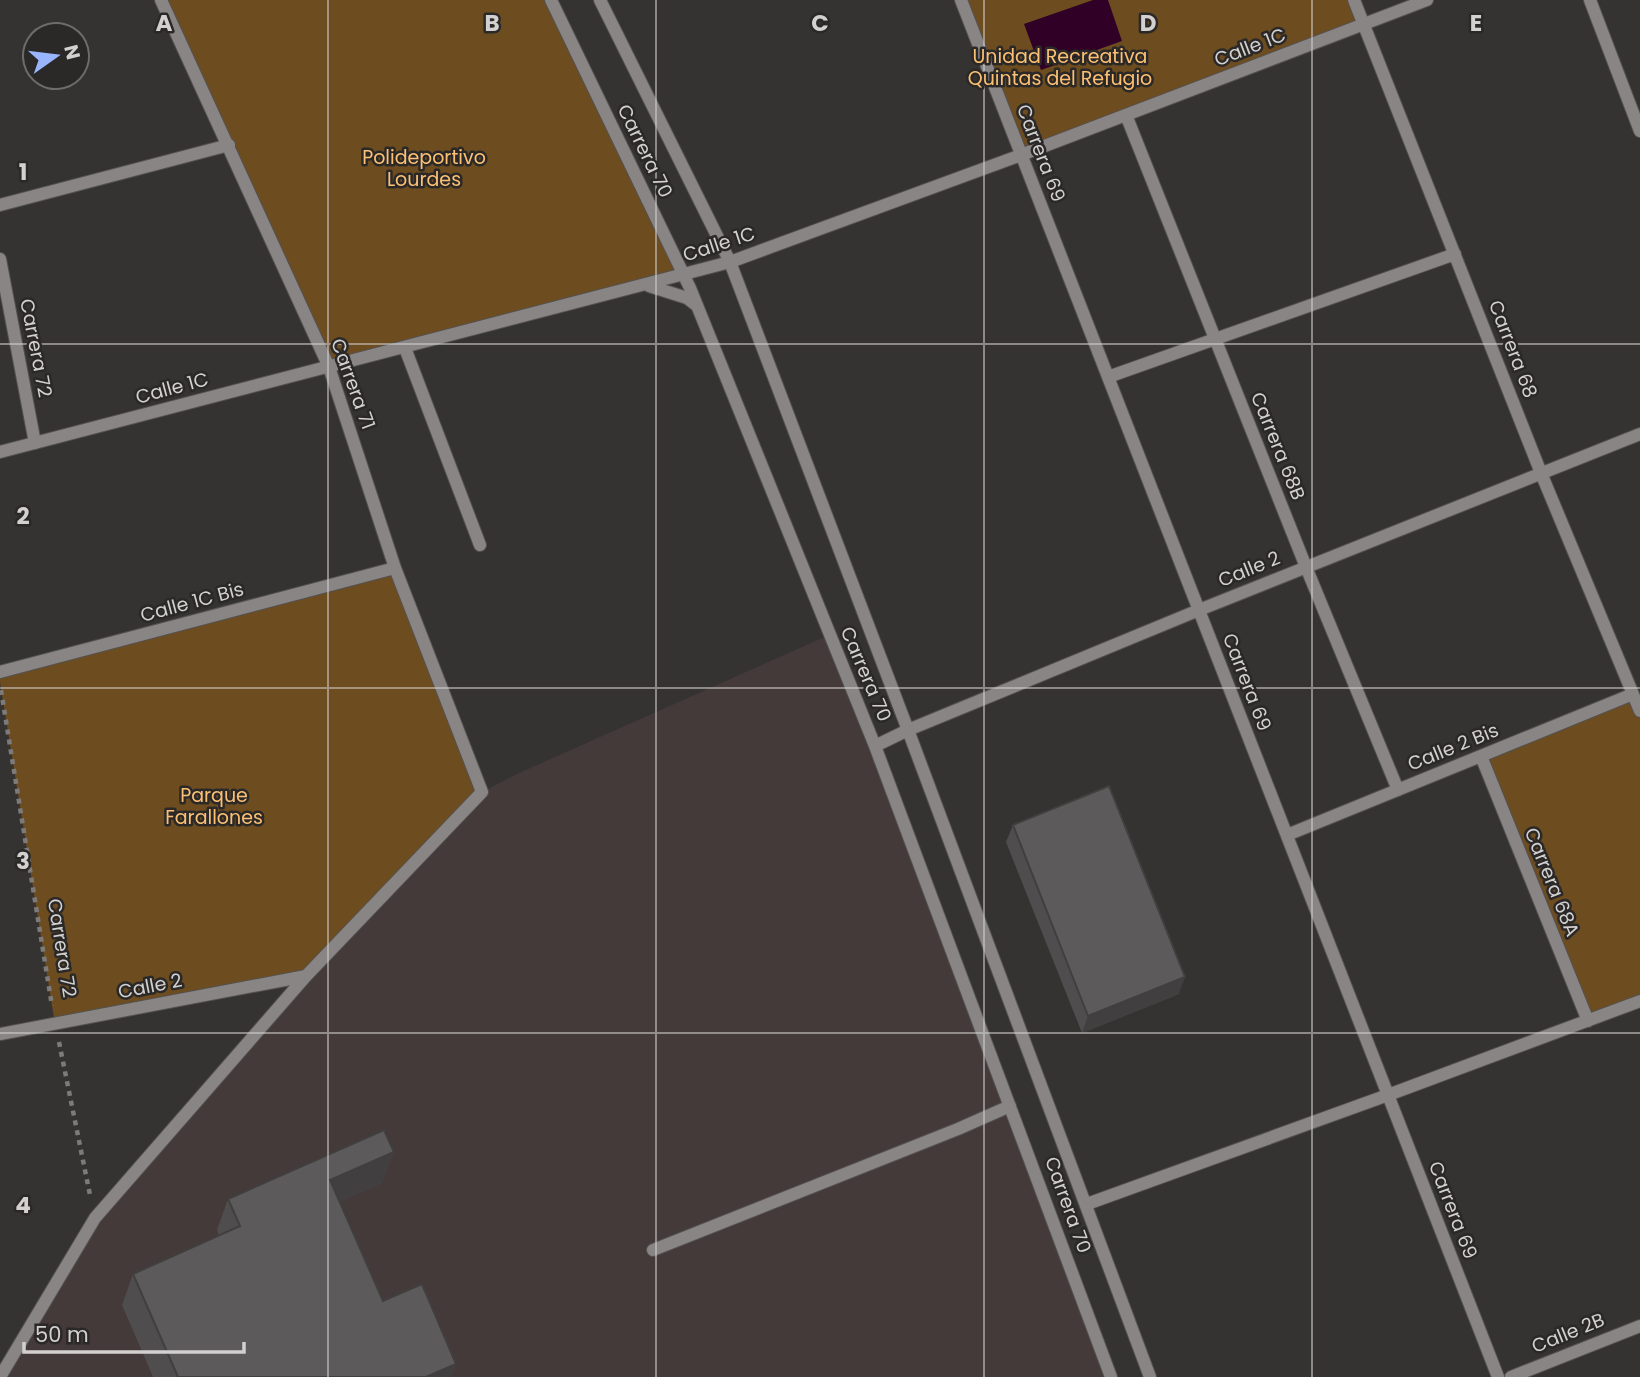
<svg xmlns="http://www.w3.org/2000/svg" width="1640" height="1377" viewBox="0 0 1640 1377" font-family="Poppins,sans-serif">
<rect width="100%" height="100%" fill="#353232"/>
<path fill="#443a39" d="M829 635 1111 1377H0L95 1218 306 976 482 792 519 773Z"/>
<path fill="#6d4d20" d="M161 0H551L684 275 329 367Z
M961 0H1354L1364 25 1021 155Z
M395 568 482 792 306 976 55 1024 0 682V672Z
M1633 694 1640 711V1001L1588 1021 1481 756Z"/>
<path fill="#300026" d="M1093 0H1108L1122 41 1041 70 1024 24Z"/>
<g fill="none" stroke-linecap="round" stroke-linejoin="round">
<g stroke="#545151" stroke-width="14">
<path id="minor" d="M551 0 690 288 875 746 1111 1377
M600 0 730 262 908 730 1150 1377
M961 0 1498 1377
M1354 0 1541 473 1640 711
M1590 0 1640 131
M1126 115 1306 567 1398 790
M0 205 229 145
M0 259 35 443
M649 286 687 298 696 305
M405 348 480 545
M1108 377 1455 254
M0 452 730 262 1021 155 1427 0
M0 672 395 568
M875 746 908 730 1199 610 1640 434
M1481 756 1588 1021
M1287 835 1633 694
M0 1034 306 976
M1087 1204 1388 1095 1640 1001
M653 1250 958 1129 1010 1106
M0 1377 95 1218 306 976 482 792 395 568 329 367 161 0
M1511 1377 1640 1326"/>
</g>
<path stroke="#7d7b7a" stroke-width="4.5" stroke-dasharray="5 5" stroke-linecap="butt" d="M1 690 52 1006
M59 1042 90 1195"/>
<use href="#minor" stroke="#888584" stroke-width="12"/>
</g>
<path fill="#504d4e" d="M1013 825 1179 994 1082 1033 1006 842Z
M394 1152 382 1183 339 1202 383 1301 456 1364 451 1377H153L122 1305 133 1274 219 1236 217 1230 228 1199Z"/>
<path fill="#413f40" d="M1185 977 1179 994 1082 1033 1088 1016Z
M394 1152 382 1183 319 1211 330 1180Z
M456 1364 451 1377H426Z"/>
<path fill="#5d5a5b" stroke="#413f40" stroke-width="2" d="M1109 786 1185 977 1088 1016 1013 825Z
M384 1130 394 1152 330 1180 383 1301 422 1284 456 1364 426 1377H178L133 1274 240 1226 228 1199Z"/>
<path fill="none" stroke="#d3d1d0" stroke-width="2" stroke-opacity="0.55" d="M328 0V1377M656 0V1377M984 0V1377M1312 0V1377M0 344H1640M0 688H1640M0 1033H1640"/>
<g text-anchor="middle" dominant-baseline="central" stroke-width="5" stroke-linejoin="round" paint-order="stroke">
<g font-size="19" fill="#d3d1d0" stroke="#2b2828">
<text transform="translate(1250 47) rotate(-21)">Calle 1C</text>
<text transform="translate(645 151) rotate(64)">Carrera 70</text>
<text transform="translate(1041 153) rotate(69)">Carrera 69</text>
<text transform="translate(719 244) rotate(-18)">Calle 1C</text>
<text transform="translate(36 348) rotate(79)">Carrera 72</text>
<text transform="translate(1513 349) rotate(69)">Carrera 68</text>
<text transform="translate(353 384) rotate(70)">Carrera 71</text>
<text transform="translate(172 388) rotate(-15)">Calle 1C</text>
<text transform="translate(1278 446) rotate(68)">Carrera 68B</text>
<text transform="translate(1249 569) rotate(-22)">Calle 2</text>
<text transform="translate(192 602) rotate(-15)">Calle 1C Bis</text>
<text transform="translate(866 674) rotate(67)">Carrera 70</text>
<text transform="translate(1247 682) rotate(69)">Carrera 69</text>
<text transform="translate(1453 747) rotate(-22)">Calle 2 Bis</text>
<text transform="translate(1552 882) rotate(68)">Carrera 68A</text>
<text transform="translate(62 948) rotate(81)">Carrera 72</text>
<text transform="translate(150 986) rotate(-11)">Calle 2</text>
<text transform="translate(1068 1205) rotate(70)">Carrera 70</text>
<text transform="translate(1453 1210) rotate(69)">Carrera 69</text>
<text transform="translate(1568 1333) rotate(-22)">Calle 2B</text>
</g>
<g font-size="19" fill="#fbc073" stroke="#2b2828">
<text x="1060" y="56">Unidad Recreativa<tspan x="1060" dy="22">Quintas del Refugio</tspan></text>
<text x="424" y="157">Polideportivo<tspan x="424" dy="22">Lourdes</tspan></text>
<text x="214" y="795">Parque<tspan x="214" dy="22">Farallones</tspan></text>
</g>
</g>
<g font-size="23" text-anchor="middle" font-weight="bold" fill="#d3d1d0" stroke="#2b2828" stroke-width="5" stroke-linejoin="round" paint-order="stroke">
<text x="164" y="31">A</text>
<text x="492" y="31">B</text>
<text x="820" y="31">C</text>
<text x="1148" y="31">D</text>
<text x="1476" y="31">E</text>
<text x="23" y="180">1</text>
<text x="23" y="524">2</text>
<text x="23" y="869">3</text>
<text x="23" y="1213">4</text>
</g>
<g transform="translate(56 56) rotate(76)"><circle r="33" fill="#2b2828" stroke="#6e6c6b" stroke-width="2"/>
<path d="M0-5L12 26L0 18L-12 26Z" fill="#98b5fd"/>
<text y="-10" font-size="19" font-weight="bold" text-anchor="middle" fill="#d3d1d0">N</text>
</g>
<path d="M24 1342v10h220v-10" fill="none" stroke="#d3d1d0" stroke-width="3.5"/>
<text x="35" y="1342" font-size="21" fill="#d3d1d0" stroke="#2b2828" stroke-width="5" paint-order="stroke">50 m</text>
</svg>
